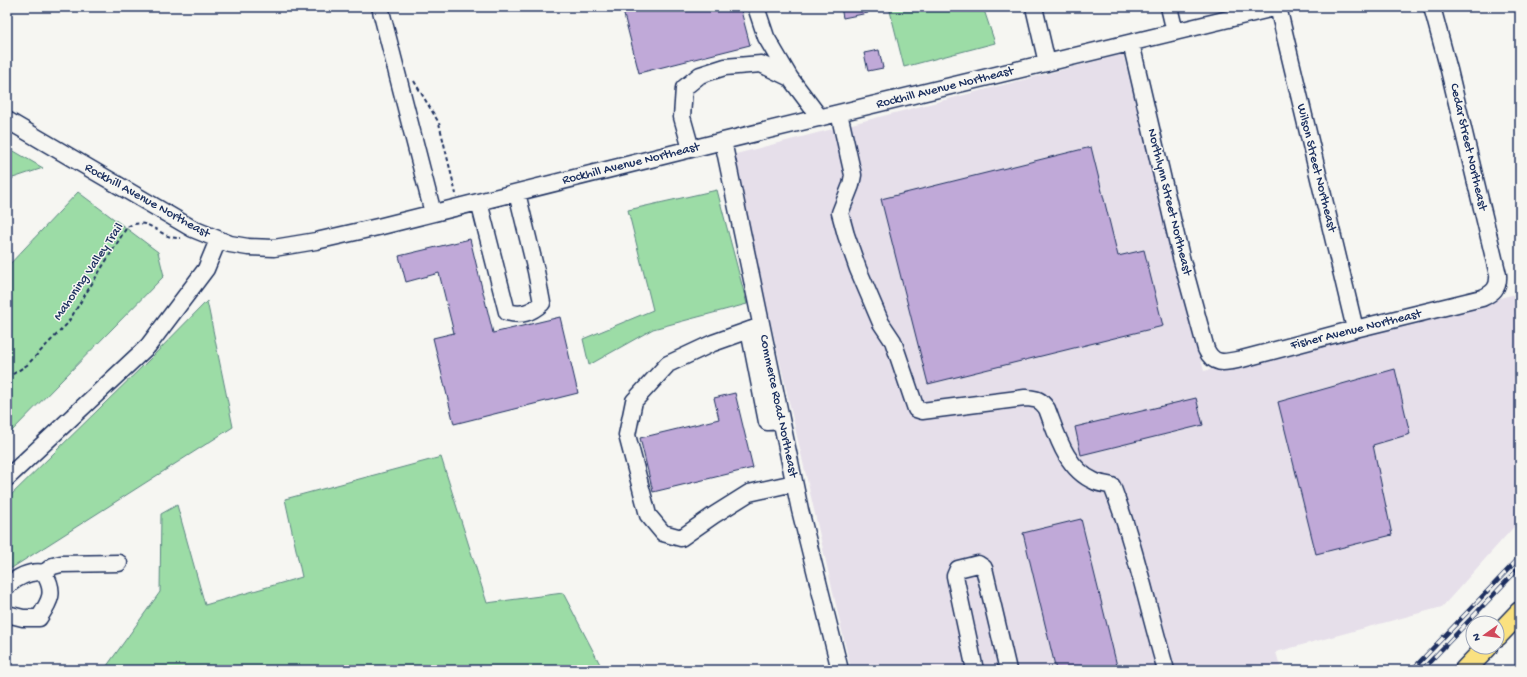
<svg xmlns="http://www.w3.org/2000/svg" width="1527" height="677" viewBox="0 0 1527 677" font-family="'Gochi Hand',sans-serif">
<rect width="100%" height="100%" fill="#f6f6f2"/>
<filter id="ink" filterUnits="userSpaceOnUse"><feTurbulence type="fractalNoise" baseFrequency=".025" numOctaves="2"/><feDisplacementMap in="SourceGraphic" scale="8" xChannelSelector="R" yChannelSelector="G"/><feConvolveMatrix kernelMatrix="1 2 1 2 8 2 1 2 1" color-interpolation-filters="sRGB"/></filter>
<g filter="url(#ink)">
<path fill="#e6dfea" d="M1123 54 1204 371 1520 293V520L1442 607 1276 652 1281 670H851L732 155Z"/>
<path fill="#9cdca6" stroke="#5c8682" d="M889 7H983L995 43 904 67Z
M7 147 43 168 7 180Z
M717 190 747 304 653 329 589 365 583 339 653 310 628 210Z
M78 192 158 252 164 276 7 436V267Z
M207 301 233 427 7 571V499L149 360Z
M441 457 487 603 563 593 603 670H104L160 592 161 514 177 505 205 605 302 577 285 499Z"/>
<path fill="#c0a9d8" stroke="#1b2f5e" d="M622 7H740L750 45 639 73Z
M841 7H867L868 13 843 18Z
M879 50 883 68 868 71 864 53Z
M1091 147 1118 256 1144 250 1163 326 928 384 881 199Z
M470 239 493 333 560 317 578 393 454 424 433 338 454 333 439 273 406 282 399 256Z
M1395 369 1410 434 1373 445 1392 535 1316 554 1278 402Z
M735 393 753 468 653 492 640 438 719 419 714 398Z
M1196 398 1203 425 1081 455 1075 427Z
M1081 519 1118 670H1056L1023 533Z"/>
<g fill="none" stroke-linecap="round" stroke-linejoin="round">
<g stroke="#1b2f5e" stroke-width="19">
<path id="minor" d="M380 7 433 213
M756 7 766 37 790 78
M1034 7 1047 63
M1169 7 1175 32
M1278 7 1355 329
M1131 43 1181 257 1206 349C1214 367 1227 362 1242 359L1355 329 1482 298C1493 293 1499 288 1498 275L1449 70 1432 7
M839 113 853 175 851 185 840 213 846 235 858 269 881 323 893 341 916 409 922 411 1025 398C1037 399 1040 399 1047 409 1057 435 1066 469 1094 481 1099 484 1106 484 1112 486 1135 545 1148 609 1166 670
M7 120 193 229 230 244 248 247 274 248 316 241 382 226 723 141 1278 7
M723 141 800 510 840 670
M691 149 682 117 684 88 700 75 725 67 761 64 790 78 820 118
M479 202 507 312C521 316 531 313 542 303L536 271 517 193
M761 326 713 343 668 364 634 401 627 435 648 515 663 533 681 538 714 515 749 493 794 483
M749 330 767 422 781 421
M7 478 148 346 206 269 218 240
M44 573 53 566 61 564 119 563
M7 586C18 577 30 570 44 573 56 592 50 601 39 618H23L7 614
M975 670 955 576 958 569 978 564 984 568 1008 670"/>
</g>
<g stroke="#1b2f5e" stroke-width="23">
<path id="major" d="M1497 636 1520 612
M1465 670 1487 647"/>
</g>
<path stroke="#1b2f5e" stroke-width="2" stroke-dasharray="4 3" stroke-linecap="butt" d="M414 81 439 123 456 194
M7 378 27 365 67 324 127 227C151 214 158 240 181 238"/>
<use href="#minor" stroke="#f6f6f2" stroke-width="16"/>
<use href="#major" stroke="#fae180" stroke-width="20"/>
<g stroke="#1b2f5e" stroke-width="4.5">
<path id="rail" d="M1412 670 1520 557
M1422 670 1520 567"/>
</g>
<use href="#rail" stroke="#f6f6f2" stroke-width="3" stroke-dasharray="9" stroke-linecap="butt"/>
</g>
</g>
<g text-anchor="middle" dominant-baseline="central" stroke-width="3" stroke-linejoin="round" paint-order="stroke">
<g font-size="13" fill="#1b2f5e" stroke="#f6f6f2">
<text transform="translate(945 88) rotate(-14)">Rockhill Avenue Northeast</text>
<text transform="translate(1468 147) rotate(77)">Cedar Street Northeast</text>
<text transform="translate(631 164) rotate(-14)">Rockhill Avenue Northeast</text>
<text transform="translate(1316 168) rotate(76)">Wilson Street Northeast</text>
<text transform="translate(147 201) rotate(29)">Rockhill Avenue Northeast</text>
<text transform="translate(1169 202) rotate(76)">Northlynn Street Northeast</text>
<text transform="translate(89 272) rotate(-56)">Mahoning Valley Trail</text>
<text transform="translate(1356 330) rotate(-14)">Fisher Avenue Northeast</text>
<text transform="translate(778 406) rotate(78)">Commerce Road Northeast</text>
</g>
</g>
<rect width="1527" height="677" fill="none" stroke="#f6f6f2" stroke-width="24"/>
<rect x="12" y="12" width="1503" height="653" fill="none" stroke="#1b2f5e" stroke-width="1.5" filter="url(#ink)"/>
<g transform="translate(1485 635) rotate(256)"><circle r="19" fill="#f6f6f2" stroke="#9ea6b7"/>
<path d="M0-3L7 15L0 10L-7 15Z" fill="#d1495b"/>
<text y="-6" font-size="11" font-weight="bold" text-anchor="middle" fill="#1b2f5e">N</text>
</g>
</svg>
